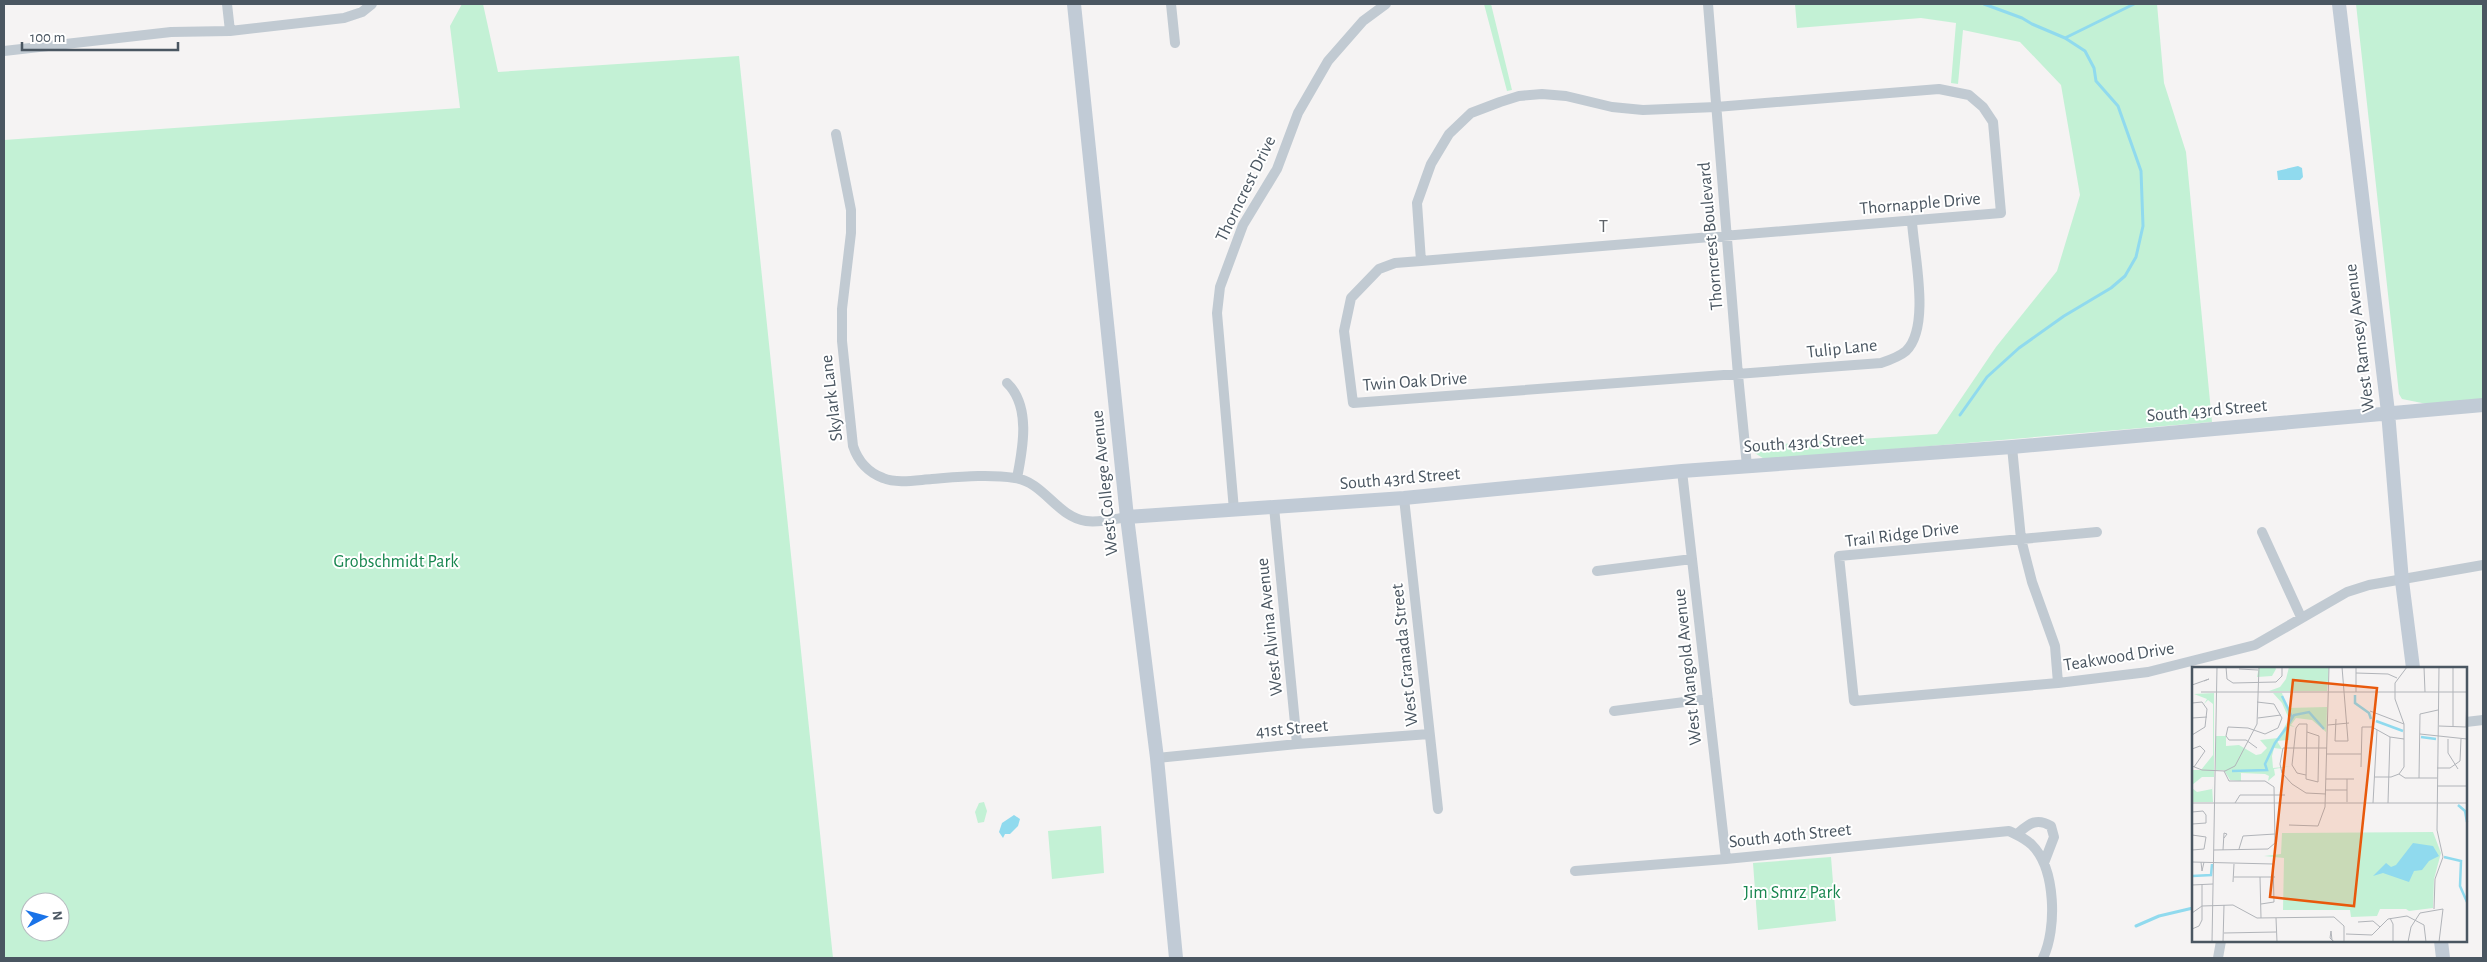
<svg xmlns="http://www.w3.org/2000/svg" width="2487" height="962" viewBox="0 0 2487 962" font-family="'Alegreya Sans',sans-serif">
<rect width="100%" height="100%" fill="#f5f3f3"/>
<path fill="#c3f1d5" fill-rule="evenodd" d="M462 4H483L498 72 739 56 833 958H4V140L460 108 450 26ZM30 902H60V932H30Z
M1484 4H1491L1512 90 1507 91Z
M1795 4H2157L2164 83 2186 152 2212 422 1766 460 1753 452 1752 446 1937 434 1996 347 2057 271 2080 195 2061 85 2020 42 1963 30 1958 84 1951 83 1956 23 1921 18 1797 28Z
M2356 4H2483V405L2447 408 2402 399 2399 394Z
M984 802 987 811 984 822 978 823 975 812 979 803Z
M1101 826 1104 873 1052 879 1048 831Z
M1831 857 1836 921 1758 930 1753 863Z"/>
<path fill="#90daee" d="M2298 166 2302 168 2303 177 2300 180H2278L2277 171Z
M1014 815 1020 819 1018 826 1010 834H1005L1003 838 999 832 1002 823Z"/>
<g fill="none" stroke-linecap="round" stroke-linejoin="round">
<path stroke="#90daee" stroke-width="3" d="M2065 38 2134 4
M1960 415 1987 377 2019 348 2064 316 2111 288 2125 276 2136 257 2143 226 2141 171 2118 106 2096 81 2094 68 2085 51 2065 38 2032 24 2022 18 1984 4
M2136 926 2159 916 2193 908"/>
<path stroke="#c1cad2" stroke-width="10" d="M227 4 230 31
M1171 4 1175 43
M1708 4 1738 375 1747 466
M4 51 171 32 230 31 344 18 362 12 372 4
M836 134 851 210V233L842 309V341L853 446C858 461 867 472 883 478 897 484 917 480 932 479 959 477 988 474 1015 478 1044 482 1057 517 1086 521 1099 523 1114 519 1127 517
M1421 261 1417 203 1431 164 1449 134 1471 113 1500 102 1519 96 1542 94 1566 96 1612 107 1643 110 1716 107 1939 89 1969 95 1983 107 1993 122 2001 213 1421 261 1395 263 1379 269 1351 298 1344 331 1353 403 1881 363C1890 360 1899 357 1906 351 1931 327 1914 254 1912 222
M1007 383C1031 406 1023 448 1017 478
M2012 447 2021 539 2032 582 2055 646 2058 683
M1682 471 1726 859
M1404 498 1438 809
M1274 507 1297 744
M1234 510 1217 313 1220 287 1243 225 1277 169 1298 113 1328 61 1363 21 1386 4
M2097 532 1839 556 1854 701 2058 683 2148 672 2255 645 2347 592 2369 585 2483 565
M2262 532 2301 617
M1597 571 1692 559
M1614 711 1708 699
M2466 722 2483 720
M1157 758 1297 744 1429 734
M2017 834C2029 824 2036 817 2051 826L2054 837 2044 863
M1575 871 1726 859 2009 831C2017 835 2025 838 2032 845 2056 869 2057 929 2043 958
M2218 958 2221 941"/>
<path stroke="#c1cbd6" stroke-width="14" d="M1074 4 1127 517 1157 758 1176 958
M2339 4 2388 412 2402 581 2413 668
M1127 517 1404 498 1682 471 2012 447 2483 405
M2441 941 2443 958"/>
</g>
<g text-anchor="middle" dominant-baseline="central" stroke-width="4" stroke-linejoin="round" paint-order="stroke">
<g font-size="18" fill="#4a5661" stroke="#fff">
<text transform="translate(1246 189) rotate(-64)">Thorncrest Drive</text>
<text transform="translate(1920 204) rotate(-5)">Thornapple Drive</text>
<text transform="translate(1711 236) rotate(-95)">Thorncrest Boulevard</text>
<text transform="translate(2360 338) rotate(-97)">West Ramsey Avenue</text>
<text transform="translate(1842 349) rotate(-6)">Tulip Lane</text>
<text transform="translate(1415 382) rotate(-4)">Twin Oak Drive</text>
<text transform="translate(832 398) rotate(-97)">Skylark Lane</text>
<text transform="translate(2207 411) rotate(-5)">South 43rd Street</text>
<text transform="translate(1804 443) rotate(-4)">South 43rd Street</text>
<text transform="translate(1400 479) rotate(-5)">South 43rd Street</text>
<text transform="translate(1105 483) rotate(-96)">West College Avenue</text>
<text transform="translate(1902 535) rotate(-7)">Trail Ridge Drive</text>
<text transform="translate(1270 627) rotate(-96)">West Alvina Avenue</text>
<text transform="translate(1405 655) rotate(-96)">West Granada Street</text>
<text transform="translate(2119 657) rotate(-9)">Teakwood Drive</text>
<text transform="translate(1688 667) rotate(-96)">West Mangold Avenue</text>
<text transform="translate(1292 729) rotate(-5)">41st Street</text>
<text transform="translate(1790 836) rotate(-6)">South 40th Street</text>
</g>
<g font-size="18" fill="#17864f" stroke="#fff">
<text x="396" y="562">Grobschmidt Park</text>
<text x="1792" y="893">Jim Smrz Park</text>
</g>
<g font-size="19" letter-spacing="1" fill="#5f6368" stroke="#fff">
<text x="1604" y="226">T</text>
</g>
</g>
<g transform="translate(2192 667)">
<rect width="275" height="275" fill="#f5f3f3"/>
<path d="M67 0H83L84 2 80 9 65 10ZM97 0H137L135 24H77L88 20 94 12ZM22 26V110H10L0 118V103H9L21 88V37L16 33 12 37 15 32 2 27ZM81 26H90L95 41 135 40 134 80V65L120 53 104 51 99 58 103 60 98 59 97 73 85 74 90 82 82 81 80 89 81 101 100 99 82 102 83 108 76 114 77 109 73 107 49 106V114L38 113 32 103H24V69H34V79L47 78 64 88 69 87 75 81 68 73 86 71 97 52 90 36ZM20 118 21 135H0V121L5 125 20 122ZM241 165 249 186 242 212 241 241 217 244 214 242H188L185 249 159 250 158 243H91L92 191 72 189 89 187 90 166Z" fill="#c3f1d5"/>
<path d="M221 176 241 179 247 189 237 194 230 203 222 204 217 215 191 206 181 209 194 196 199 200 204 198Z" fill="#90daee"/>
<path fill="none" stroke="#90daee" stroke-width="2.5" d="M163 28V36L177 46 179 52M90 29 100 50M184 54 211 64M96 58 102 48 117 45 132 62M229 70 244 72M40 104 75 103 73 97 83 76 95 60M266 138 273 144 275 155M252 190 269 194 268 219 275 235M0 209 19 208 20 197"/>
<path fill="none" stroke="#b1b4b9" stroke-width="1" d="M34 0 35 12 41 16 84 15 90 9V0M232 0 233 25M47 2 66 3M164 6 196 7 205 11M0 18 17 12 12 14M9 25H275M164 25V0M65 35 82 37 90 51 86 61 73 67 56 61 36 60 34 69 37 73H54L65 81M0 36 10 35 15 42 13 60 0 68M178 44 212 57M0 51 15 50M66 51 89 48M144 52 143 74H156L150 0M136 58 157 56M247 59 274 60M261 60V0M274 60 275 25M228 67 275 72M256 72V86L266 102M0 82 8 79 13 84 2 100M135 87H169M0 99 10 103 33 104 43 99 65 57 67 0M169 100 170 60H180L198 70 212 72M245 101H258L268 94 269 72M207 107 212 100V57L203 32V16L215 0M114 108 105 106 100 98 104 61 107 57H115L114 112 126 115 127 69 115 65M182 110H199L207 107 213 111H245M227 111 228 47 246 43M134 112H162M245 119H275M134 123H155M134 127 114 126 100 117 90 106 88 97 91 81H135M155 135V112M0 136H275M43 136 48 128H93M181 136 185 63M196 136 198 70M0 145 11 144 14 148V156L0 157M97 158 126 159 133 140 137 0M0 168 14 170 12 182 0 183M47 182 51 169 83 167M22 183 76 182 83 176 82 120 73 114H37L32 104M31 183 32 166 35 167 32 171M0 195 81 197 82 235 69 237M9 195 10 204 12 195M42 210H83M68 210 69 251M41 215 42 197M0 218 21 217M242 242 243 212 251 190 245 163 247 0M0 246 10 239 41 238 65 251 142 250 152 259V275M84 251 85 275M198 251 201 257V275M166 255 181 254 188 260M0 262 7 259 10 253V217M32 266 84 265M154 267 180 268 196 252 215 249 232 258 234 275M140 273 139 264 138 271 141 274 144 275M20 275 25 0M31 275 32 238M216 275 219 260 228 246 251 242 247 275"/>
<path fill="#e8590c" fill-opacity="0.15" stroke="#e8590c" stroke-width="2.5" d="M101 13 185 21 162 239 78 230Z"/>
<rect width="275" height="275" fill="none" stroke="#4a5661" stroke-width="2.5"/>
</g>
<rect width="2487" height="962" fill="none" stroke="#4a5661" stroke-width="10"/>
<g transform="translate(45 917) rotate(84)"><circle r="24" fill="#ffffff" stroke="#b7bbc0"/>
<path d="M0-4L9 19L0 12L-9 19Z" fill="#1a73e8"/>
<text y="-8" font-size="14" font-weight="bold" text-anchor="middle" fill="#4a5661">N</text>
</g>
<path d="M22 42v8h156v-8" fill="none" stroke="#4a5661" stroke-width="2.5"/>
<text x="30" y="42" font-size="15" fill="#4a5661" stroke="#ffffff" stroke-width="4" paint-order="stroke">100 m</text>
</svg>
